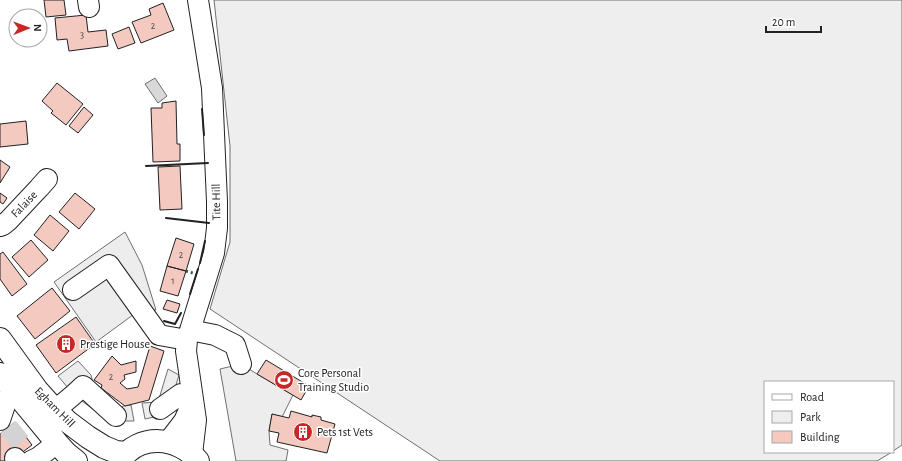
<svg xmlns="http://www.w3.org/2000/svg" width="902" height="461" viewBox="0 0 902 461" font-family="'Alegreya Sans',sans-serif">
<rect width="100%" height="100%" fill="#fff"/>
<path fill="#eee" stroke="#6f6f6f" d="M214 0H902V445L893 451V382H765V452H892L877 461H440L210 309 230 242V146Z"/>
<path fill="#ededed" stroke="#6f6f6f" d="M125 232 142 265 156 310 141 309 96 342 54 282Z
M78 361 91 375 93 383 101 388 96 395 119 411 123 406 131 405 134 421H117L102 416 74 395 58 376Z
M241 364 257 374 293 395 282 417 272 414 269 431 270 445 288 450 286 461H236L220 369Z
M168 369 179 375 171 401 162 412 154 417 145 419 142 403 158 402Z"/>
<path fill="#d9d9d9" stroke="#6f6f6f" d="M155 78 167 96 158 103 145 84Z"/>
<path fill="#f3c9c0" stroke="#222" d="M44 0H64L66 15 46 17Z
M163 3 174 30 141 43 132 22 151 15 149 9Z
M86 15 88 32 106 30 108 46 69 51 67 39 57 40 55 18Z
M129 27 135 43 118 49 112 34Z
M57 83 83 104 66 125 51 113 53 111 42 101Z
M176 101 177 144H180V161L153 162 151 108H162V103Z
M84 107 93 115 78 133 69 126Z
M26 121 28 144 0 147V124Z
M0 160 10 167 0 183Z
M180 166 182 209 160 210 158 167Z
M0 193 7 198 3 204 0 202Z
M75 193 95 209 79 229 59 212Z
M50 215 69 231 53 251 34 235Z
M176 238 194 244 186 271 167 266Z
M31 240 48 260 29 277 12 257Z
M3 252 27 284 12 296 0 279V254Z
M167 266 186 271 178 296 160 291Z
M52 288 70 311 35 339 17 316Z
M167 300 180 304 177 313 163 309Z
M76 317 95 344 56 373 36 345Z
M150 346 164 351 149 400 125 406 101 388 102 385 94 380 112 356 121 365 136 361V372L124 375 125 379 120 383 127 389 138 387Z
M266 360 309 386 301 400 257 374Z
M291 411 312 417V415L321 417V420L335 424 327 453 277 442 279 433 269 431 272 414 289 418Z
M15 422 32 445 11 461H0V434Z"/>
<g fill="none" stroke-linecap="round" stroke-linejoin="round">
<path stroke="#d3d3d3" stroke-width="20" stroke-dasharray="20 10" stroke-linecap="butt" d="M8 427 26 449"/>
<g stroke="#222" stroke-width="22">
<path id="minor" d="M88 0 89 7
M0 226 3 225 8 221 39 188 47 179
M73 290 109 265 159 335 187 340
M190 330 215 335 235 345 241 364
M160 409 181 394 192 395
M55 410C65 402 74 395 83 386L116 416
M0 420 7 399 15 393
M168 442 184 421 193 401
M192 454 196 420 186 351 187 340 214 253 217 228V202L212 88 198 0
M15 458 18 461
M31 461 39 457 57 443"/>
</g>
<g stroke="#222" stroke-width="24">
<path id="major" d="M0 339 37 390 55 410 68 422 88 437 104 447 116 452 126 453
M0 374 57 443 66 453 76 461
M120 461C138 433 179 436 198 461"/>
</g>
<use href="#minor" stroke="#fff" stroke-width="20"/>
<use href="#major" stroke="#fff" stroke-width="22"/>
<path stroke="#2f5e38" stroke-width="3" stroke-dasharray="2 3" stroke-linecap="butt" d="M186 271 196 274"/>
<path stroke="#222" stroke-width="2" d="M202 109 204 135
M146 166 208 163
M166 218 209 223
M200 263 205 241
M190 294 198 269
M164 321 175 324 181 313"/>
</g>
<defs>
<g id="building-disc" transform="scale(1)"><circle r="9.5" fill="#c62828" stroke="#fff"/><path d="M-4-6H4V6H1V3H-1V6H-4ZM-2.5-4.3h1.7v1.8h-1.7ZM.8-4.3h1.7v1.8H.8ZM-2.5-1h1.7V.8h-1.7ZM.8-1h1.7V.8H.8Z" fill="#fff"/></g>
<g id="stadium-disc" transform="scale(1)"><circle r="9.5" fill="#c62828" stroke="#fff"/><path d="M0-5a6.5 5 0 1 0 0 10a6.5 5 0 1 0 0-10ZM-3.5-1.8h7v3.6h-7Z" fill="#fff"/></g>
</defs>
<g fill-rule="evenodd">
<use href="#building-disc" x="66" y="344"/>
<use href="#stadium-disc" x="284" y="380"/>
<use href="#building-disc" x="303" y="432"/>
</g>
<g text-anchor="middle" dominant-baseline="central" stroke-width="3" stroke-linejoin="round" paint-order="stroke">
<g font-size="10" fill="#564c4a">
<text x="153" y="26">2</text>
<text x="82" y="35">3</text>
<text x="181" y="255">2</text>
<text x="173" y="281">1</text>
<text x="111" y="377">2</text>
</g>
<g font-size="12" fill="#222" stroke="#fff">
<text transform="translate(216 202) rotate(-91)">Tite Hill</text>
<text transform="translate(24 204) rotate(-46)">Falaise</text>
<text transform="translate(55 407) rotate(45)">Egham Hill</text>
</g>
<g font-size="12" fill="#222" stroke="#fff" text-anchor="start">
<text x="80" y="344">Prestige House</text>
<text x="298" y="373">Core Personal<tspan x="298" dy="14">Training Studio</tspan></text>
<text x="317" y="432">Pets 1st Vets</text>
</g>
</g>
<rect x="764" y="381" width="130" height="72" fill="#ffffff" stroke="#a7a7a7"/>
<rect x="772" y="394" width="20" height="6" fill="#ffffff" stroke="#a7a7a7"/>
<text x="800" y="401" font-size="12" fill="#222222">Road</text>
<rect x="772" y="411" width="20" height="12" fill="#eeeeee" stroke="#a7a7a7"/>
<text x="800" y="421" font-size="12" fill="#222222">Park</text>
<rect x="772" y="431" width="20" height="12" fill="#f3c9c0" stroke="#a7a7a7"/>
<text x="800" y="441" font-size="12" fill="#222222">Building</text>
<g transform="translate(28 28) rotate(89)"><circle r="19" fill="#ffffff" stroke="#a7a7a7"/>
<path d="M0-3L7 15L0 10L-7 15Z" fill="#c62828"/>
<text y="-6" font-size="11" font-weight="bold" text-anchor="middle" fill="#222222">N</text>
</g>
<path d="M766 26v6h55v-6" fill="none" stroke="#222222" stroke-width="2"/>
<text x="772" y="26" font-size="12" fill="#222222" stroke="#ffffff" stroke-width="3" paint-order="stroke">20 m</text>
</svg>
